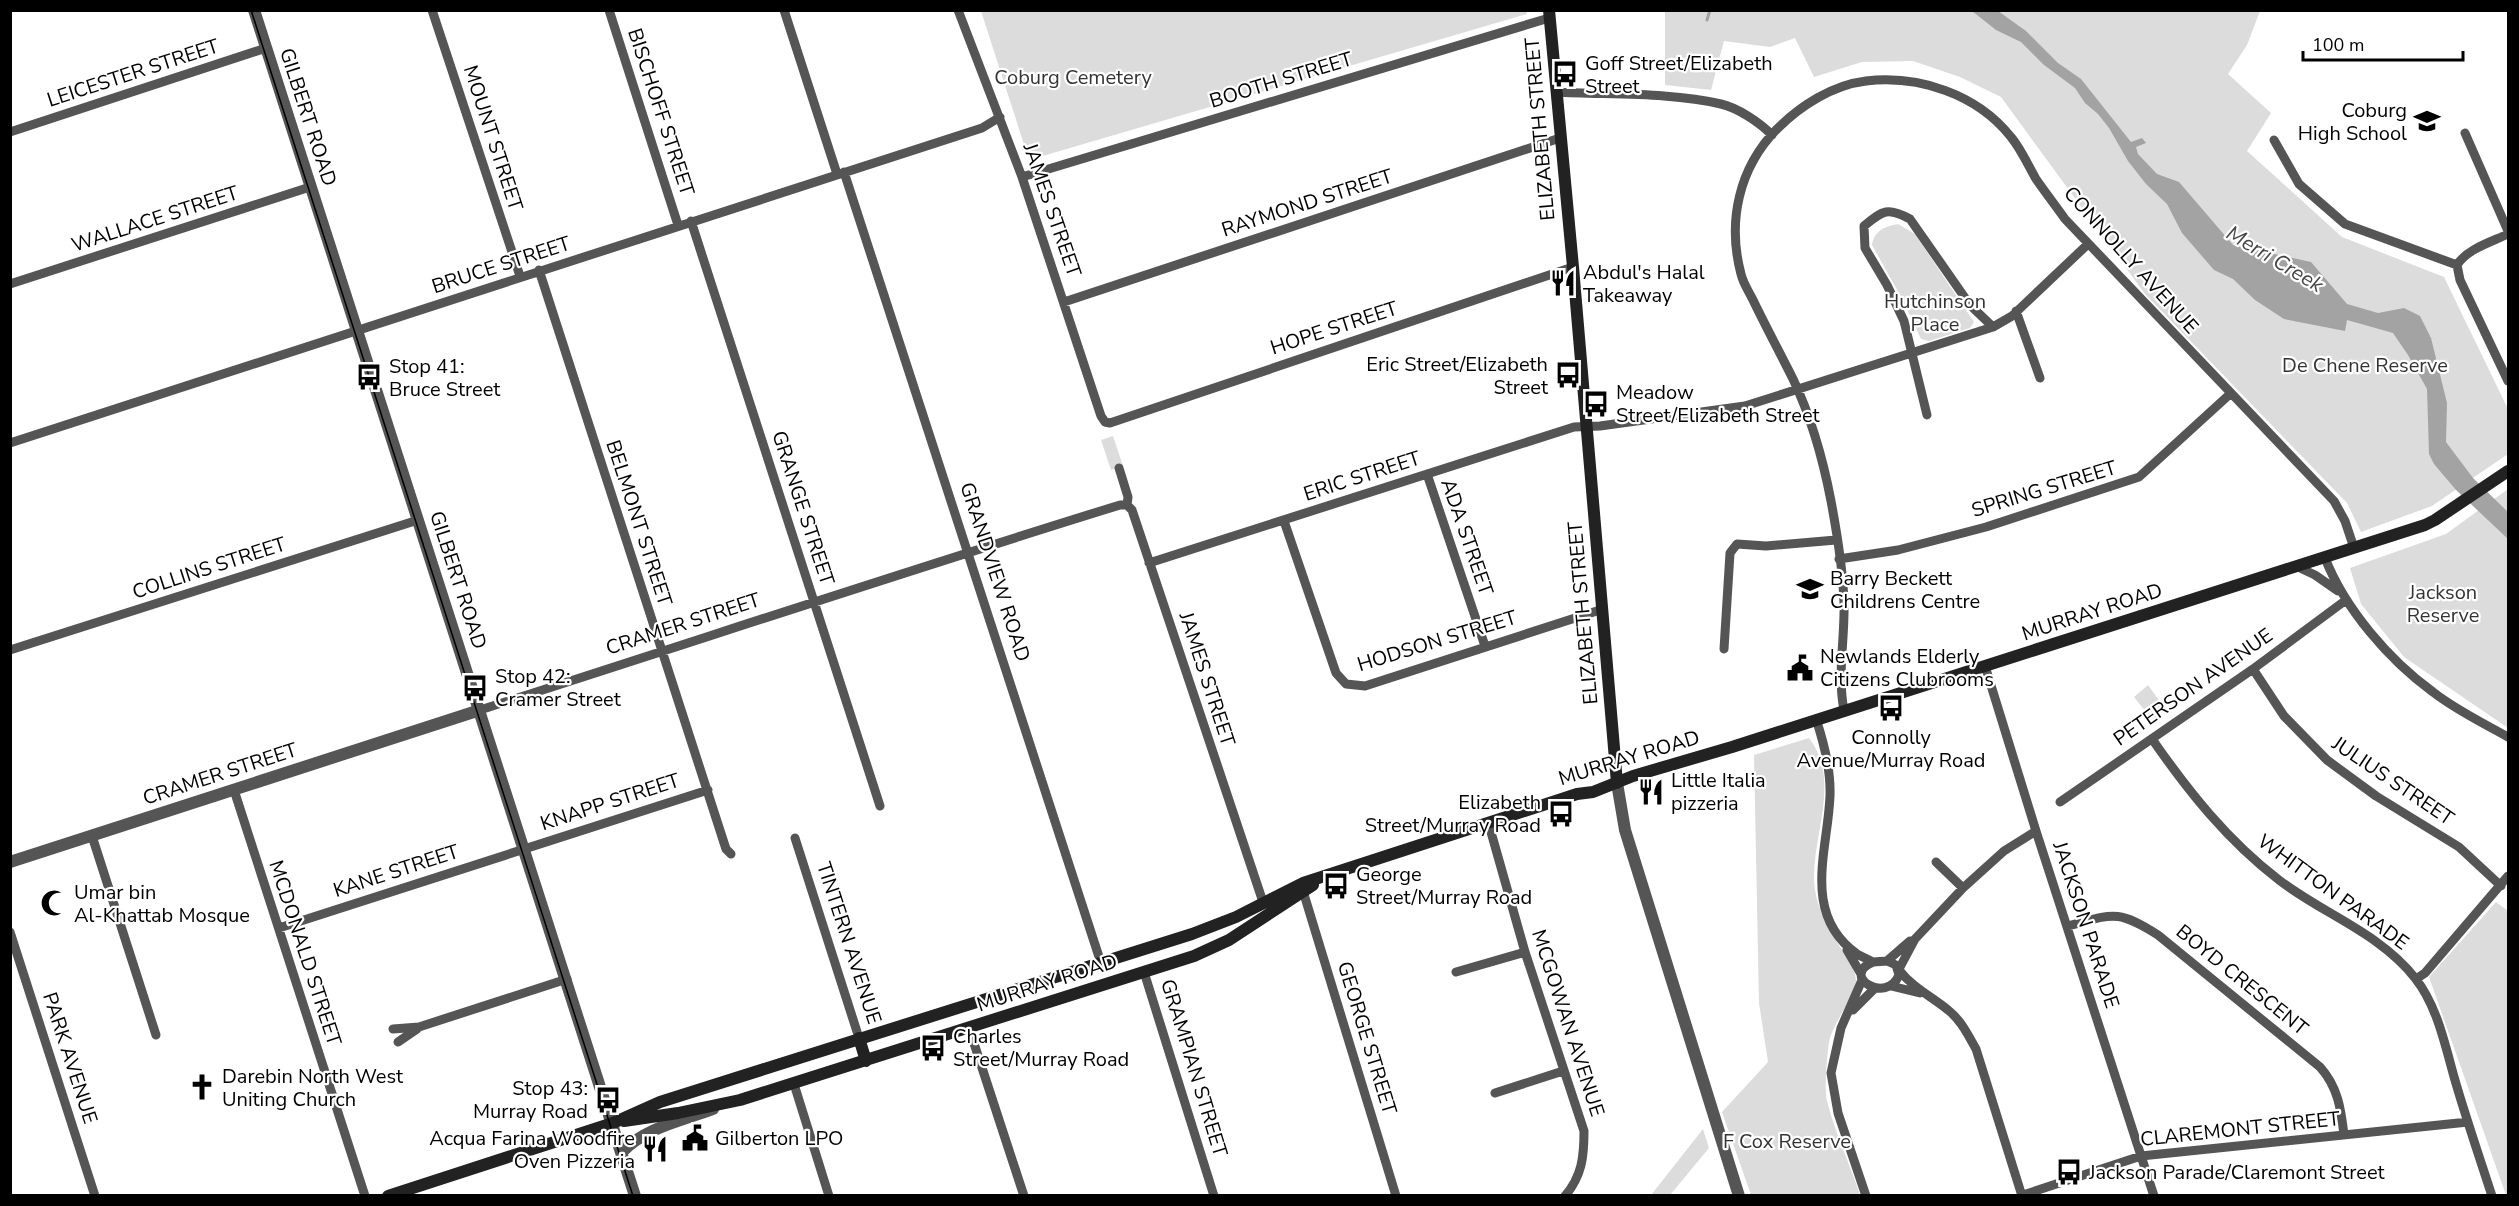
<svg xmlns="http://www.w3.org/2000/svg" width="2519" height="1206" viewBox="0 0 2519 1206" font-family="'Nunito Sans',sans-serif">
<rect width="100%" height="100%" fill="#fff"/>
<path fill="#dcdcdc" d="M1526 10 1527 14 1029 160 981 11Z
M1665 11H2260L2247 45 2228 74 2271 113 2247 151 2342 237 2444 277 2508 409V454L2432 506 2361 532 2347 503 2145 294 2001 97 1960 77 1913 61 1862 62 1814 77 1795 38 1770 47 1724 41 1711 90 1665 85Z
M1898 224 1915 234 1974 322 1970 328 1929 341 1921 339 1901 297 1872 245C1874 231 1885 226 1898 224Z
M1113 436 1123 466 1111 470 1101 440Z
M2508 489V728L2404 657 2361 604 2350 568 2446 534Z
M2148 685 2166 710 2152 720 2134 697Z
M1809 738C1841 780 1813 832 1814 880 1815 905 1827 926 1840 947 1846 957 1855 967 1856 980 1857 994 1833 1022 1829 1042 1827 1056 1824 1087 1827 1101 1835 1133 1850 1164 1860 1195H1751L1722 1112 1768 1062 1759 1003 1754 755Z
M2496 902 2508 911V1196L2506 1195 2429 977Z
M1703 1129 1709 1148 1670 1195H1649H1651Z"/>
<path fill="#a3a3a3" d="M1972 11H1998L2026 31 2058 63 2081 79 2131 142 2142 138 2146 143 2136 147 2138 154 2157 174 2179 182 2233 245 2311 262 2347 304 2378 313 2404 308 2420 316 2431 338 2447 403 2446 442 2473 478 2508 512V539L2456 490 2434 464 2429 454 2427 389 2408 355 2393 333 2347 320 2345 331 2284 319 2255 300 2233 279 2214 270 2182 233 2167 204 2146 184 2128 161 2109 128 2098 114 2085 103 2075 88 2044 65 2021 42 1996 30Z"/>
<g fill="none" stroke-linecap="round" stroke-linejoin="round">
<path stroke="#a3a3a3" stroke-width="3" d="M1707 20 1710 10"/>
<path stroke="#555" stroke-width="9" d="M432 10 520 276
M609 10 678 225
M784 10 837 174
M958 10 1022 177 1101 416 1105 422 1110 423 1573 267
M1556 92C1608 95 1671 92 1721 104 1738 108 1759 122 1772 135
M10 132 266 48
M2465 133 2508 231
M2274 140 2299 184 2345 224 2457 265
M844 172 1101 963
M1022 177 1549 18
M691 221 880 806
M2457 265 2460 280 2508 381
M2457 265C2467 249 2491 242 2508 234
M539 270 726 849 731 854
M10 284 310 187
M1064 302 1560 138
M2016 311 2040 378
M1927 415 1904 321 1887 285 1865 248 1864 226C1883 210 1888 207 1910 219L1970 305 1993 327
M10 443 982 128 1000 117
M1119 468 1128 497 1127 505 1132 510 1263 902
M1427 474 1485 646
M1284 521 1336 673 1346 684 1365 686 1603 609
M2325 558C2345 609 2389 660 2433 692 2456 710 2483 723 2508 737
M1839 559 1898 550 1986 527 2139 477 2230 394
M1149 563 1574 427 1600 426 1745 406 1993 327 2012 316 2088 244
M2298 567 2315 575 2338 591
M1724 649 1730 553 1737 544 1766 546 1836 540
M10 650 418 520
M1985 666 2036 831 2154 1196
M2253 669 2284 716 2327 760 2376 796 2459 847 2501 886
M480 710C693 642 906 571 1120 505H1127
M1844 710C1837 675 1845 639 1844 603 1843 569 1837 533 1831 501 1823 459 1811 417 1793 379 1780 353 1766 327 1753 300 1749 292 1743 283 1741 274 1727 221 1739 168 1777 129 1801 105 1833 85 1866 81 1919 75 1977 94 2011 137 2021 149 2028 165 2036 179 2045 192 2055 205 2065 219L2334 501 2345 521 2354 548
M1816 719C1824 743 1831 770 1830 796 1828 850 1801 914 1857 954 1862 957 1868 959 1873 962
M2152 739C2189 792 2227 840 2279 880 2323 914 2380 933 2415 978 2439 1008 2446 1051 2457 1087 2468 1124 2480 1159 2492 1196
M234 790 365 1196
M2060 802 2253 669 2346 600
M1489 825 1525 952 1584 1131C1584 1157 1582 1176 1565 1196
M92 836 156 1035
M795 838 859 1038
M1936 862 1963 888
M1303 891 1396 1196
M2068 926C2113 914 2117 909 2158 935L2320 1067C2338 1087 2341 1109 2344 1135
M279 928 708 790
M10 932 95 1196
M1847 950 1861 974
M1887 961 1910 941
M1873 962 1887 961 1896 965 1899 975C1887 1005 1839 976 1873 962Z
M1899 969 1915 939 1963 888 2004 851 2036 831
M1899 970C1913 988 1931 996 1948 1010 1961 1020 1968 1035 1976 1049L2022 1196
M1144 972 1214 1196
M1456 972 1525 952
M2416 979 2425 973 2508 876
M1862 980 1841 1028 1831 1073 1838 1113 1866 1196
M1891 986 1920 993
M1853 1010 1875 988
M969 1028 1024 1196
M393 1029 419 1027 567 979
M398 1042 417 1029
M794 1084 829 1196
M1495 1093 1563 1071
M2020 1196 2141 1156 2468 1122"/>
<path stroke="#555" stroke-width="12" d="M254 10 635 1196
M1617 783 1625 830 1739 1196
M10 862 480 710
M622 1152C644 1128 684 1120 713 1109"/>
<path stroke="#222" stroke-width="12" d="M1549 10 1573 267 1617 783
M859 1038 866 1061
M624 1121 678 1113 740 1100 1194 956 1229 940 1313 885
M388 1196 613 1123 660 1102 1192 934 1236 917 1303 883 1577 794 1593 792 1633 776 1732 747 2425 525 2435 520 2508 471"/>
<path stroke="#000" stroke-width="1.5" d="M251 10 633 1196"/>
</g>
<defs>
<g id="bus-bare" transform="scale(2.07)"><path d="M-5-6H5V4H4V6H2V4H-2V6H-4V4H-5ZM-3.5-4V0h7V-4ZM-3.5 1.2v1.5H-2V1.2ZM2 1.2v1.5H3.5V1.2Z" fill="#000" stroke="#fff" stroke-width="2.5" paint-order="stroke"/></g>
<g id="school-bare" transform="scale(2.07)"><path d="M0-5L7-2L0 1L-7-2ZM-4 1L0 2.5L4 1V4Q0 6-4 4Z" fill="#000" stroke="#fff" stroke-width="2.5" paint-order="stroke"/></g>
<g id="restaurant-bare" transform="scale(2.07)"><path d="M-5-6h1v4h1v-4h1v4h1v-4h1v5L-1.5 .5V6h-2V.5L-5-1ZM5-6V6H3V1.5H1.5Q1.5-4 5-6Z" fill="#000" stroke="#fff" stroke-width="2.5" paint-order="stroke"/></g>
<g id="civic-bare" transform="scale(2.07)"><path d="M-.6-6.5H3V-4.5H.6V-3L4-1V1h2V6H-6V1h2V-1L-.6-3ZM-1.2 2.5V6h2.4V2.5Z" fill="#000" stroke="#fff" stroke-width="2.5" paint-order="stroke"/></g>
<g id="mosque-bare" transform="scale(2.07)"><path d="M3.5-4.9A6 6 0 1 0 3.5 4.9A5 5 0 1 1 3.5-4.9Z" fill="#000" stroke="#fff" stroke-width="2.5" paint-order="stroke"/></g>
<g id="church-bare" transform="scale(2.07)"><path d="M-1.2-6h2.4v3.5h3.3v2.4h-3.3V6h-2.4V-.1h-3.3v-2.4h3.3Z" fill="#000" stroke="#fff" stroke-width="2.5" paint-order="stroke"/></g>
</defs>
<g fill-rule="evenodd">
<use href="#bus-bare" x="1565" y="74"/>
<use href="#school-bare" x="2427" y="121"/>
<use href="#restaurant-bare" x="1563" y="283"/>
<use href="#bus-bare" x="1568" y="375"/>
<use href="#bus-bare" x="369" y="377"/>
<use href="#bus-bare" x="1596" y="404"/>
<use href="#school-bare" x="1810" y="589"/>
<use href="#civic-bare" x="1800" y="668"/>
<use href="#bus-bare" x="475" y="688"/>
<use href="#bus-bare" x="1891" y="708"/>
<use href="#restaurant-bare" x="1651" y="792"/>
<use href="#bus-bare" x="1561" y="814"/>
<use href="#bus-bare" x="1336" y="886"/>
<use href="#mosque-bare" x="54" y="903"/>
<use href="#bus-bare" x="933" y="1048"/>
<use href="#church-bare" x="202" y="1087"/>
<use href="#bus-bare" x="608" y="1100"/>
<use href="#civic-bare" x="695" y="1138"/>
<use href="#restaurant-bare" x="655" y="1149"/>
<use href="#bus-bare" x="2069" y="1172"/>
</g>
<g text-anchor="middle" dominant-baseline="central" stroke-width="4.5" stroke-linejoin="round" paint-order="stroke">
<g font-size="20" fill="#000" stroke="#fff" text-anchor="start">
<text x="1585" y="63">Goff Street/Elizabeth<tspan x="1585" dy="23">Street</tspan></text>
<text x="2407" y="110" text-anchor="end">Coburg<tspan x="2407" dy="23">High School</tspan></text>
<text x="1583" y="272">Abdul's Halal<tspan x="1583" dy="23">Takeaway</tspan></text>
<text x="1548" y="364" text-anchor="end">Eric Street/Elizabeth<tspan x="1548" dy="23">Street</tspan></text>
<text x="389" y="366">Stop 41:<tspan x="389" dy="23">Bruce Street</tspan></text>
<text x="1616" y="392">Meadow<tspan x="1616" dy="23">Street/Elizabeth Street</tspan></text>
<text x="1830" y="578">Barry Beckett<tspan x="1830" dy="23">Childrens Centre</tspan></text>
<text x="1820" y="656">Newlands Elderly<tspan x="1820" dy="23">Citizens Clubrooms</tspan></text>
<text x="495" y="676">Stop 42:<tspan x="495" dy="23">Cramer Street</tspan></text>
<text x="1891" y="737" text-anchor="middle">Connolly<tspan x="1891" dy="23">Avenue/Murray Road</tspan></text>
<text x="1671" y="780">Little Italia<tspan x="1671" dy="23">pizzeria</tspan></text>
<text x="1541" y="802" text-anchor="end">Elizabeth<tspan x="1541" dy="23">Street/Murray Road</tspan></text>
<text x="1356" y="874">George<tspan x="1356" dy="23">Street/Murray Road</tspan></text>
<text x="74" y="892">Umar bin<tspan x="74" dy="23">Al-Khattab Mosque</tspan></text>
<text x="953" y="1036">Charles<tspan x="953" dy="23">Street/Murray Road</tspan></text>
<text x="222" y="1076">Darebin North West<tspan x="222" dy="23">Uniting Church</tspan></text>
<text x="588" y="1088" text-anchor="end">Stop 43:<tspan x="588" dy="23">Murray Road</tspan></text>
<text x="635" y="1138" text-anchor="end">Acqua Farina Woodfire<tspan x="635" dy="23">Oven Pizzeria</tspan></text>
<text x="715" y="1138">Gilberton LPO</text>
<text x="2089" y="1172">Jackson Parade/Claremont Street</text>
</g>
<g font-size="20" fill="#000" stroke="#fff">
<text transform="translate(133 73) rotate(-18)">LEICESTER STREET</text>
<text transform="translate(1281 80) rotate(-17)">BOOTH STREET</text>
<text transform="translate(661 112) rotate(72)">BISCHOFF STREET</text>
<text transform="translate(308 117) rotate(72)">GILBERT ROAD</text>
<text transform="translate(1540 129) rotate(-95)">ELIZABETH STREET</text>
<text transform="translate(493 138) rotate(72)">MOUNT STREET</text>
<text transform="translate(1307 203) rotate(-18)">RAYMOND STREET</text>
<text transform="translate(1052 210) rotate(71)">JAMES STREET</text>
<text transform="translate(155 219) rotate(-18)">WALLACE STREET</text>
<text transform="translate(2131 260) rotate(48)">CONNOLLY AVENUE</text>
<text transform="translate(501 265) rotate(-18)">BRUCE STREET</text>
<text transform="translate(1334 328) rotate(-18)">HOPE STREET</text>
<text transform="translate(1362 476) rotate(-18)">ERIC STREET</text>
<text transform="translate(2044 489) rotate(-17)">SPRING STREET</text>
<text transform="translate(803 508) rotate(72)">GRANGE STREET</text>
<text transform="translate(639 523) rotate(72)">BELMONT STREET</text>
<text transform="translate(1467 537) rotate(71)">ADA STREET</text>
<text transform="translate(209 568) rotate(-18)">COLLINS STREET</text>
<text transform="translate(995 572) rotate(72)">GRANDVIEW ROAD</text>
<text transform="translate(458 580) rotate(72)">GILBERT ROAD</text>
<text transform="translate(2092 612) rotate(-18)">MURRAY ROAD</text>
<text transform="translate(1583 613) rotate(-95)">ELIZABETH STREET</text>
<text transform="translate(683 624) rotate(-18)">CRAMER STREET</text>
<text transform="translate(1437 641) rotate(-17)">HODSON STREET</text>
<text transform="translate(1207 679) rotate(72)">JAMES STREET</text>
<text transform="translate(2193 687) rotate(-35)">PETERSON AVENUE</text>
<text transform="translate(1629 758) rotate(-17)">MURRAY ROAD</text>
<text transform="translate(220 774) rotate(-18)">CRAMER STREET</text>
<text transform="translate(2393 781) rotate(34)">JULIUS STREET</text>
<text transform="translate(610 802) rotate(-18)">KNAPP STREET</text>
<text transform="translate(396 871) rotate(-18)">KANE STREET</text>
<text transform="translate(2333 892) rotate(36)">WHITTON PARADE</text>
<text transform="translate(2086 925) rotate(72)">JACKSON PARADE</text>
<text transform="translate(849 943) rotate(72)">TINTERN AVENUE</text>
<text transform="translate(305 953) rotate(72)">MCDONALD STREET</text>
<text transform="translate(2242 980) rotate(39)">BOYD CRESCENT</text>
<text transform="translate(1047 983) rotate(-18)">MURRAY ROAD</text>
<text transform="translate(1568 1023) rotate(72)">MCGOWAN AVENUE</text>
<text transform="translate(1367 1038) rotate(73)">GEORGE STREET</text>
<text transform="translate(70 1058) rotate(72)">PARK AVENUE</text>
<text transform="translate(1194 1068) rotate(73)">GRAMPIAN STREET</text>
<text transform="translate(2240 1129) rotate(-6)">CLAREMONT STREET</text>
</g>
<g font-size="20" fill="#333" stroke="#fff">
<text x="1073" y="77">Coburg Cemetery</text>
<text x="1935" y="301">Hutchinson<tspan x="1935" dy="23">Place</tspan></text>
<text x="2365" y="365">De Chene Reserve</text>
<text x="2443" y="592">Jackson<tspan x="2443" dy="23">Reserve</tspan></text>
<text x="1787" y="1141">F Cox Reserve</text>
</g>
<g font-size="21" font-style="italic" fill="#444" stroke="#fff">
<text transform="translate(2275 259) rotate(31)">Merri Creek</text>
</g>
</g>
<rect width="2519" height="1206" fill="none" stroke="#000000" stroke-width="24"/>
<path d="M2303 51v9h160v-9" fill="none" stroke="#000000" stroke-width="3"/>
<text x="2312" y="51" font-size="18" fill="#000000" stroke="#ffffff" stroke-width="4.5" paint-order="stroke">100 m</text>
</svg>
